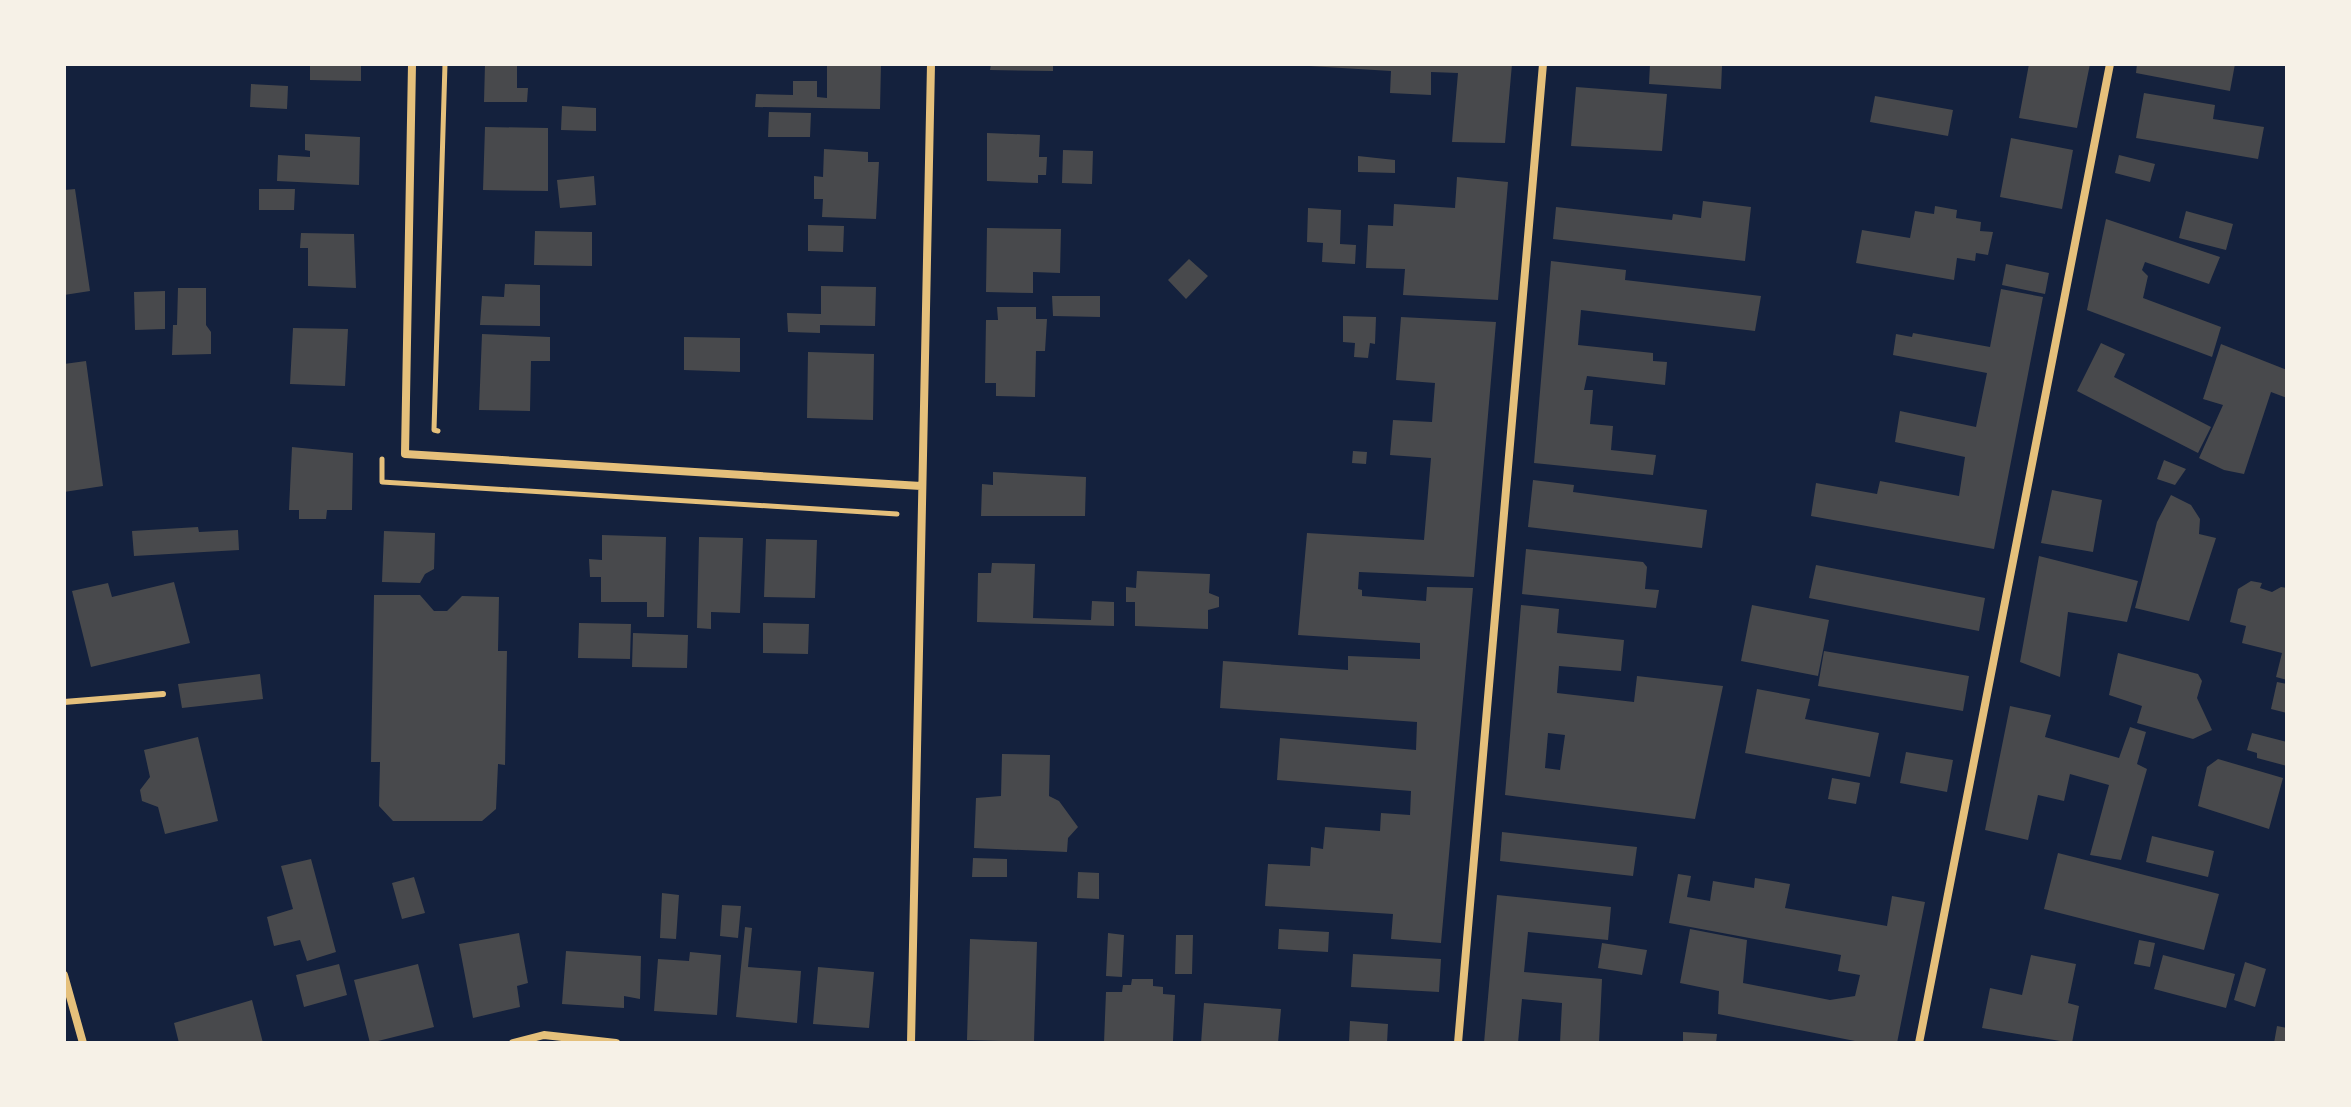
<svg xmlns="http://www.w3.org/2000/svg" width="2351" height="1107" viewBox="0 0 2351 1107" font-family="Roboto,sans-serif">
<rect width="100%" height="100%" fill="#14213d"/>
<path fill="#48494c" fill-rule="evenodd" d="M310 64H361V81L310 80Z
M485 64H517V88H528L527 102H484Z
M827 64H881L880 109 755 107 756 94 793 95V81H817V97L827 98Z
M991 64H1053V71L990 70Z
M1309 64H1512L1505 143 1452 142 1458 73 1431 72V95L1390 93 1391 71 1309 66Z
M1650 64 1722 66 1721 89 1649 84Z
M2029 64H2090L2077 128 2019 118Z
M2137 64H2235L2230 91 2136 73Z
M251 84 288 86 287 109 250 107Z
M1576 87 1667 94 1662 151 1571 146Z
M2144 93 2215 105 2213 119 2264 127 2258 159 2136 138Z
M1875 96 1953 110 1948 136 1870 122Z
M562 106 596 108V131L561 130Z
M769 112 811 113 810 137H768Z
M485 127 548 128V191L483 190Z
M987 133 1040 135 1039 157H1047L1046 175H1038V183L987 181Z
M305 134 360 137 359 185 277 181 278 155 310 157V151L305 150Z
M2011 138 2073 150 2062 209 2000 197Z
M824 149 868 152V162H879L876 219 822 217 823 199H814V176L823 177Z
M1063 150 1093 151 1092 184 1062 183Z
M2119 155 2155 164 2150 182 2115 173Z
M1358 156 1395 160V173L1358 172Z
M594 176 596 205 560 208 557 180Z
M1457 177 1508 182 1498 300 1403 295 1405 269 1366 268 1368 225 1393 226 1394 204 1455 208Z
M75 189 90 291 64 295V190Z
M259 189H295L294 210H259Z
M1703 201 1751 207 1745 261 1553 239 1556 207 1672 220 1673 214 1701 218Z
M1935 206 1957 210 1956 218 1981 222 1980 231 1993 232 1988 255 1976 253 1975 261 1957 258 1954 280 1856 263 1862 230 1910 238 1915 211 1934 214Z
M1308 208 1341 210 1340 244 1356 245 1355 264 1322 262 1323 243 1307 242Z
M2186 211 2233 224 2226 250 2179 238Z
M2106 219 2220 257 2209 284 2145 262 2142 270 2148 276 2143 298 2221 327 2212 357 2087 310Z
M808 225 844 226 843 252 808 251Z
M987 228 1061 229 1060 273 1033 272V293L986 292Z
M535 231 592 232V266L534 265Z
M301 233 354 234 356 288 308 286V248H300Z
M1189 259 1208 276 1186 299 1168 280Z
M1551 261 1626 270 1625 280 1761 296 1755 331 1581 310 1578 345 1653 353V361L1667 362 1665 385 1587 376 1584 390H1593L1590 424 1613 426 1611 450 1656 455 1653 475 1534 463Z
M2006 264 2049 273 2045 294 2002 285Z
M505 284 540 285V326L480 325 482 296 504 297Z
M821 286 876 287 875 326 820 325V333L788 332 787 313 821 314Z
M178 288H206V325L211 332V354L172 355 173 325H177Z
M2001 289 2043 297 1994 549 1811 516 1816 483 1877 494 1880 481 1959 496 1965 457 1895 442 1900 411 1976 427 1987 373 1893 355 1896 334 1912 337 1913 333 1990 347Z
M165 291V329L135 330 134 292Z
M1052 296H1100V317L1053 316Z
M997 307H1036V319H1047L1045 351H1036L1035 397 996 396V383H985L986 320H998Z
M1343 316 1376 317 1375 344 1370 343 1368 358 1354 357 1355 343 1343 342Z
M1401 317 1496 322 1474 577 1359 572 1358 589 1362 590V596L1426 601 1427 587 1473 588 1441 943 1391 939 1393 914 1265 906 1268 864 1310 866 1311 847 1323 849 1325 827 1380 831 1381 813 1410 815 1411 791 1277 780 1280 738 1416 750 1417 722 1220 708 1223 661 1348 670V656L1420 659V643L1298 635 1307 533 1424 540 1431 458 1390 455 1393 420 1432 422 1435 383 1396 380Z
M293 328 348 329 345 386 290 384Z
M482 334 550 337V361H531L530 411 479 410Z
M684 337 740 338V372L684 370Z
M2101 343 2125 354 2114 377 2211 427 2198 453 2077 391Z
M2221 344 2287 370V398L2271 392 2244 474 2224 470 2199 458 2223 405 2203 399Z
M808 352 874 354 873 420 807 418Z
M86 361 103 486 64 492V364Z
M292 447 353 453 352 510H327L326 519H299V510H289Z
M1353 451 1367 452 1366 464 1352 463Z
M2164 460 2186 469 2175 485 2157 479Z
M993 472 1086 477 1085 516H981L982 484 993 485Z
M1533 480 1574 485 1573 492 1707 510 1702 548 1528 527Z
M2052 490 2102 500 2093 552 2041 543Z
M2171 495 2191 505 2200 519 2199 534 2216 538 2189 621 2135 608 2157 522Z
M198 527 199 532 238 530 239 550 134 556 132 531Z
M384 531 435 533 434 569 425 574 420 583 382 582Z
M602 535 666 537 664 617H647V602H601V577H590L589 559 602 560Z
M699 537 743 538 740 613 711 612V629L697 628Z
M766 539 817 540 815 598 764 597Z
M1526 549 1643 562 1647 567 1645 589 1659 590 1656 608 1522 594Z
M2039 556 2138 581 2127 622 2068 612 2060 677 2020 662Z
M992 563 1035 564 1033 618 1091 620 1092 601 1114 602V626L977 622 978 573H991Z
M1816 565 1985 598 1979 631 1809 598Z
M1137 571 1210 574 1209 593 1219 597V607L1208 610V629L1135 626V602H1126V587L1136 588Z
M2251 581 2262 583 2260 588 2272 592 2281 587 2287 588V680L2276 677 2282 653 2242 643 2246 626 2230 622 2238 589Z
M174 582 190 643 91 667 72 591 108 583 112 597Z
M374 595H420L434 611H447L462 596 499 597 498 651H507L505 765 498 764 496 809 482 821H393L379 806 380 762H371Z
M1521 605 1559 609 1557 633 1624 640 1621 671 1559 666 1557 693 1634 702 1637 676 1723 686 1695 819 1505 795ZM1548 733 1565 735 1560 770 1545 768Z
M1752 605 1829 620 1818 676 1741 661Z
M579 623 631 624 630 659 578 658Z
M763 623 809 624 808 654 763 653Z
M633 633 688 635 687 668 632 667Z
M1824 651 1969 676 1963 711 1818 686Z
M2118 653 2198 674 2202 681 2197 698 2212 730 2193 739 2137 723 2142 706 2109 695Z
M260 674 263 699 182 708 178 684Z
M2277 682 2287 684V713L2271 709Z
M1757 689 1810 699 1805 719 1879 733 1870 777 1745 753Z
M2010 706 2051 715 2045 737 2119 758 2130 727 2146 732 2137 764 2147 769 2121 860 2090 855 2109 785 2070 774 2064 801 2038 795 2028 840 1985 830Z
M2252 733 2287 742V766L2257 758V753L2247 750Z
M198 737 218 821 165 834 158 807 142 801 140 790 150 777 144 750Z
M1906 752 1953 760 1947 792 1900 783Z
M1002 754 1050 755 1049 796 1059 801 1078 827 1068 838 1067 852 974 848 976 798 1001 796Z
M2218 759 2283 778 2269 829 2198 806 2207 767Z
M1832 778 1860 783 1856 804 1828 799Z
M1502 832 1637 847 1633 876 1500 861Z
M2152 836 2214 851 2208 877 2146 862Z
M2058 853 2219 894 2204 950 2044 909Z
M973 858 1007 859V877H972Z
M311 859 336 952 307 961 300 940 274 946 267 917 293 909 281 866Z
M1078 872 1099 873V899L1077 898Z
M1678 874 1691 876 1687 897 1710 901 1713 881 1754 888 1755 878 1790 884 1785 908 1887 926 1892 896 1925 902 1897 1043H1865L1718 1014 1719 991 1680 983 1690 929 1747 940 1743 983 1830 1000 1855 996 1860 975 1838 971 1841 955 1669 923Z
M414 877 425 913 402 919 392 883Z
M662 893 679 895 676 939 660 938Z
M1497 895 1611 907 1608 940 1528 932 1524 972 1602 979 1599 1043H1560L1562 1003 1522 999 1518 1043H1484Z
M722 905 741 906 738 938 720 936Z
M745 927 752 928 748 967 801 971 797 1023 736 1017Z
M1279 929 1329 932 1328 952 1278 949Z
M519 933 528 983 517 986 520 1007 473 1018 459 944Z
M1108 933 1124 935 1122 977 1106 976Z
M1176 935H1193L1192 974H1175Z
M970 939 1037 942 1034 1042 967 1040Z
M2139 940 2155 943 2150 967 2134 964Z
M1602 943 1647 950 1642 975 1598 968Z
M566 951 641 956 640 999 624 996V1008L562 1004Z
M690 952 721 955 717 1015 654 1011 658 959 689 961Z
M1353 954 1441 959 1439 992 1351 987Z
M2031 955 2076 964 2068 1003 2079 1006 2072 1043 1982 1028 1990 988 2022 995Z
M2163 955 2235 974 2226 1008 2154 989Z
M2245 962 2266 969 2255 1007 2234 1000Z
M339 964 347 995 304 1007 296 975Z
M418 964 434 1027 370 1043 354 980Z
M818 967 874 972 869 1028 813 1024Z
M1132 979H1153V986L1163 987V994L1175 995 1173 1041 1104 1043 1106 992H1122L1123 985H1131Z
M252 1000 263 1043H179L174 1023Z
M1204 1003 1281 1009 1278 1043H1201Z
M1350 1021 1388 1024 1387 1043H1349Z
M2277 1026 2287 1028V1043H2274Z
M1683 1032 1717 1034 1716 1043H1683Z"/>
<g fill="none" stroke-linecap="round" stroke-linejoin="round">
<path stroke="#e5c07b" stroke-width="5" d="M438 431 434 430 445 64
M382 459V482L897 514"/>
<path stroke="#e5c07b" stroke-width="6" d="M64 702 163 694"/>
<path stroke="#e5c07b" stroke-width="8" d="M412 64 405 454 921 486
M64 975 83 1043
M513 1043 544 1035 616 1043
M911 1043 931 64
M1458 1043 1543 64
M1919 1043 2110 64"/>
</g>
<rect width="2351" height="1107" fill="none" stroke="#f6f1e7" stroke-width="132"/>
</svg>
